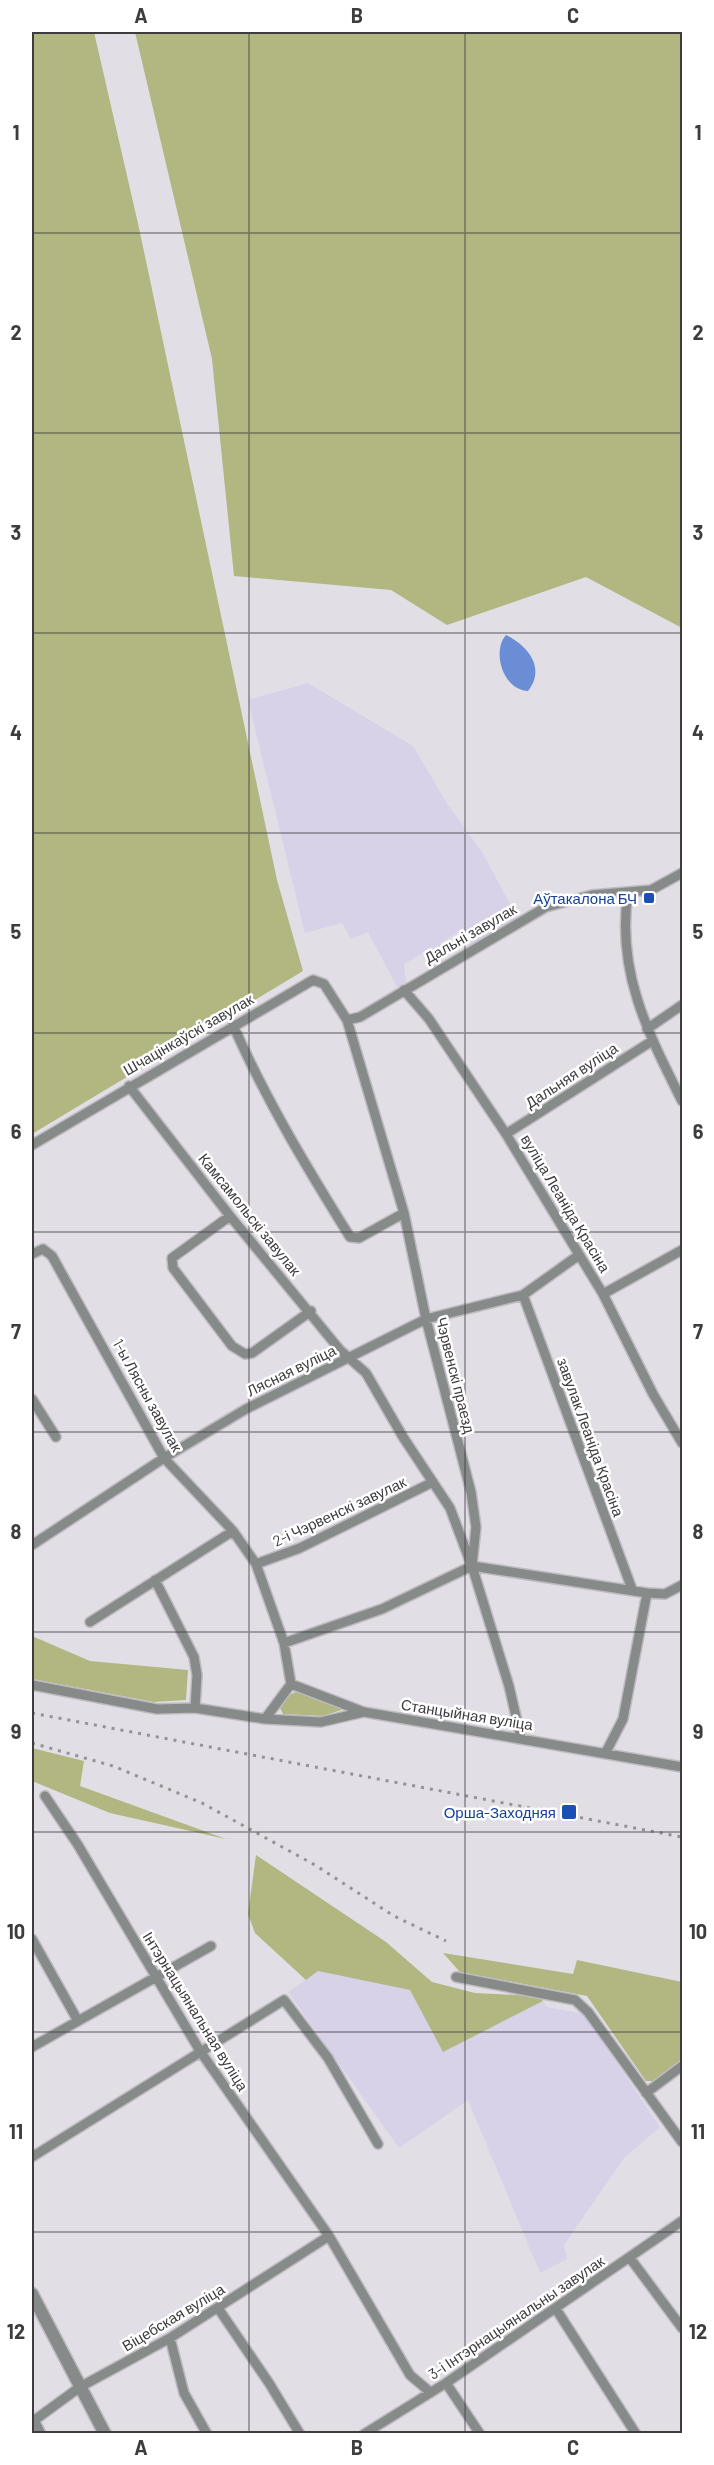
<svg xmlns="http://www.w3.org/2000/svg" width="714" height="2465" viewBox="0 0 714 2465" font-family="Barlow,sans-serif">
<rect width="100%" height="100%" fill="#e2dee5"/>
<path fill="#d7d2e8" d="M308 683 413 746 448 805 482 852 518 919 469 947 458 932 440 943 442 946 430 953 424 952 404 964 406 982 397 987 368 932 351 939 342 923 305 933 248 700Z
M318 1971 410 1989 443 2051 543 2001 547 2007 584 2014 660 2127 624 2158 564 2245 567 2259 540 2273 468 2100 399 2148 288 1992Z"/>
<path fill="#b2b680" d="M32 32H94L139 228 277 880 303 971 32 1134Z
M135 32H682V628L586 577 447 625 391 590 234 576 212 359Z
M32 1636 90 1661 188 1670 186 1700 154 1702 32 1679Z
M296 1692 344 1709 323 1716 283 1714 280 1708 289 1695Z
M32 1748 84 1761 80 1786 226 1839 110 1813 32 1781Z
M256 1855 386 1942 432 1982 475 1993 539 1996 543 2001 443 2052 410 1990 318 1971 306 1980 255 1933 248 1914Z
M443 1953 573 1974 577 1960 682 1982V2059L653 2081H646L587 1996 460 1972Z"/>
<path fill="#6b8dd6" d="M506 635C528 646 546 668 528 691 504 691 491 652 506 635Z"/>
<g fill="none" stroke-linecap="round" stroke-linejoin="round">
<g stroke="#bebac0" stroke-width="12">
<path id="minor" d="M628 893C616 971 648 1033 682 1101
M404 990 429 1019 506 1134 603 1294 653 1394 682 1443
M347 1020 360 1017 546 907 592 895 651 890 682 873
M233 1025C266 1100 307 1168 350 1237L359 1238 404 1213
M647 1029 682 1005
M129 1086 230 1216 340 1350 366 1373 403 1437 450 1508 471 1564
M506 1134 652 1041
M32 1145 313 980 324 984 347 1020 404 1213 426 1319 471 1492 476 1527 472 1566 509 1686 521 1738
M230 1216 172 1258 173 1268 232 1346 245 1354 252 1353 311 1311
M32 1254 43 1249 52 1256 164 1458 233 1531 256 1564 284 1643 291 1684 364 1712 682 1767
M603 1294 682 1250
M523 1295 632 1589
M32 1399 56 1437
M32 1545 164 1458 246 1409 426 1319 523 1295 579 1255
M256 1564 300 1548 433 1482
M472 1566 647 1593 665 1594 682 1585
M155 1580 194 1657 197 1675 195 1708
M90 1622 233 1531
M284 1643 382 1609 472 1566
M32 1685 157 1709 195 1708 265 1719 321 1722 364 1712
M265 1719 291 1684
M606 1752 623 1719 647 1593
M45 1796 78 1845 200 2051 329 2236 410 2375 430 2392
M32 1939 78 2021
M456 1977 575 2000 588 2012 682 2142
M32 2047 211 1946
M646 2093 682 2066
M32 2157 284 2000 328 2058 378 2144
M630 2258 682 2328
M218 2308 269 2383 300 2434
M556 2309 636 2434
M170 2338 184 2393 207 2434
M446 2383 480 2434
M34 2420 41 2434
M32 2422 80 2387 170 2338 329 2236
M364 2434 446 2383 682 2221"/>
</g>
<g stroke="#bebac0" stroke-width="15">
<path id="tertiary" d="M32 2294 105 2434"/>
</g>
<use href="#minor" stroke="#868a89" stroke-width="9"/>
<use href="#tertiary" stroke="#868a89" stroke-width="12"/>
<path stroke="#959297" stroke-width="3" stroke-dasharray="3 6" stroke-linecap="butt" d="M32 1713 682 1837
M32 1743 113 1766 202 1803 315 1865 394 1916 446 1941"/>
</g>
<path fill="none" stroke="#3e3c3f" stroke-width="1.5" stroke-opacity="0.55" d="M249 32V2434M465 32V2434M32 233H682M32 433H682M32 633H682M32 833H682M32 1033H682M32 1232H682M32 1432H682M32 1632H682M32 1832H682M32 2032H682M32 2232H682"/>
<g fill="#1a4fb4" stroke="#fff" stroke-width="2">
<rect x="643" y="892" width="12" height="12" rx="3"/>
<rect x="561" y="1804" width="16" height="16" rx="3"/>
</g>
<g text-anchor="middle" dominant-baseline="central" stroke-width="5" stroke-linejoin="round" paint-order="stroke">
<g font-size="15" fill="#164399" stroke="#fff" text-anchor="end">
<text x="637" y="898">Аўтакалона БЧ</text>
<text x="556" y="1812">Орша-Заходняя</text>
</g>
<g font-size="15" fill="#3e3c3f" stroke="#fff">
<text transform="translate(470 933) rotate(-30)">Дальні завулак</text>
<text transform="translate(188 1034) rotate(-30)">Шчацінкаўскі завулак</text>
<text transform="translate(571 1075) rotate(-33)">Дальняя вуліца</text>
<text transform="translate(566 1203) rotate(59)">вуліца Леаніда Красіна</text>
<text transform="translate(250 1214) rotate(51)">Камсамольскі завулак</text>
<text transform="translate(291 1370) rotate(-26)">Лясная вуліца</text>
<text transform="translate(456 1375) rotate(76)">Чэрвенскі праезд</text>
<text transform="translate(148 1395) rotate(61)">1-ы Лясны завулак</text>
<text transform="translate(591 1437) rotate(70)">завулак Леаніда Красіна</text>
<text transform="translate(339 1511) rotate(-25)">2-і Чэрвенскі завулак</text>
<text transform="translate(467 1714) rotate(9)">Станцыйная вуліца</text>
<text transform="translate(196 2011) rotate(58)">Інтэрнацыянальная вуліца</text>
<text transform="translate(173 2317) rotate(-31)">Віцебская вуліца</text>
<text transform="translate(516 2317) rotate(-34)">3-і Інтэрнацыянальны завулак</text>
</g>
</g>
<rect width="714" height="2465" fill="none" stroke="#ffffff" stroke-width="66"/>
<rect x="33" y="33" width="648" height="2399" fill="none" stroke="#3e3c3f" stroke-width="2"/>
<g font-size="20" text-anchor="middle" font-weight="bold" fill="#3e3c3f">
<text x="141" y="23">A</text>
<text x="357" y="23">B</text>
<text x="573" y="23">C</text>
<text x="16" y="140">1</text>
<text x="698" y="140">1</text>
<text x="16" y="340">2</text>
<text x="698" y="340">2</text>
<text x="16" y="540">3</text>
<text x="698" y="540">3</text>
<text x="16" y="740">4</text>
<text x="698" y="740">4</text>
<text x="16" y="939">5</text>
<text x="698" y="939">5</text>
<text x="16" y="1139">6</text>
<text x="698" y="1139">6</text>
<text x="16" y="1339">7</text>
<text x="698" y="1339">7</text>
<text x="16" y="1539">8</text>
<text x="698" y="1539">8</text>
<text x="16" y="1739">9</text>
<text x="698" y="1739">9</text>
<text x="16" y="1939">10</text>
<text x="698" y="1939">10</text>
<text x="16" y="2139">11</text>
<text x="698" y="2139">11</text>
<text x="16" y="2339">12</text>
<text x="698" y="2339">12</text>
<text x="141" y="2455">A</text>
<text x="357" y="2455">B</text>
<text x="573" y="2455">C</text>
</g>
</svg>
